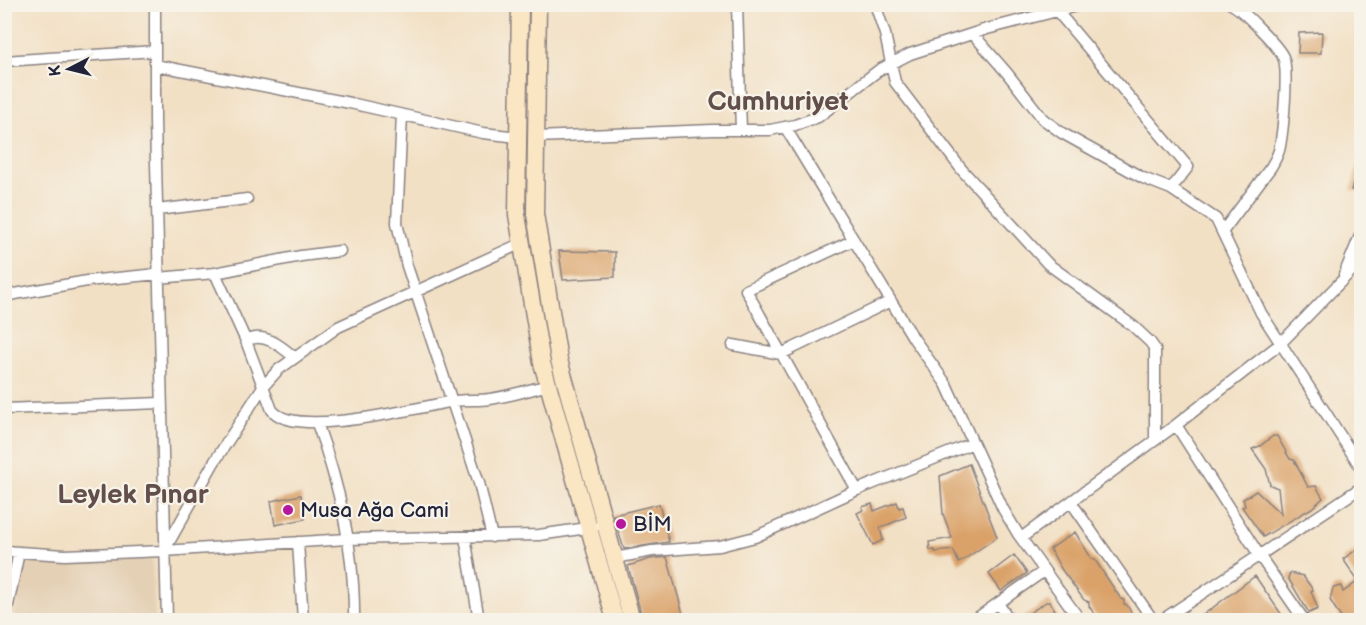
<svg xmlns="http://www.w3.org/2000/svg" width="1366" height="625" viewBox="0 0 1366 625" font-family="'Balsamiq Sans',sans-serif">
<rect width="100%" height="100%" fill="#f7f3e8"/>
<filter id="ink" filterUnits="userSpaceOnUse"><feTurbulence type="fractalNoise" baseFrequency=".0167" numOctaves="2"/><feDisplacementMap in="SourceGraphic" scale="12" xChannelSelector="R" yChannelSelector="G"/><feConvolveMatrix kernelMatrix="1 2 1 2 8 2 1 2 1" color-interpolation-filters="sRGB"/></filter>
<filter id="wash" filterUnits="userSpaceOnUse"><feTurbulence type="fractalNoise" baseFrequency=".008" numOctaves="4" result="noise"/><feDisplacementMap in="SourceGraphic" scale="24" xChannelSelector="R" yChannelSelector="G"/><feGaussianBlur stdDeviation="1.35" result="paint"/><feColorMatrix in="noise" values="0 0 0 0 0 0 0 0 0 0 0 0 0 0 0 0 0 1.4 0 .05"/><feComposite in="paint" operator="in"/></filter>
<g filter="url(#wash)">
<rect width="100%" height="100%" fill="#f2e0c5"/>
<path fill="#e4d0b5" d="M152 559 155 620H13L26 562Z"/>
<g id="blocks">
<path fill="#daa269" d="M1322 32 1321 53H1298L1299 33Z
M1359 160 1362 161V193L1351 190Z
M559 251 615 252V277L563 280Z
M1273 436H1277L1290 459 1294 460 1308 487 1316 486 1323 498 1312 508 1263 537 1242 507 1245 506 1243 499 1256 491 1281 514 1278 488 1270 485 1266 469 1252 449 1260 446Z
M969 464 997 537 959 563 953 550 935 552V550H930L929 542 952 538 943 514 940 476Z
M301 495 305 519 275 525 271 501Z
M897 502 899 508 903 507 906 517 880 528 883 540 873 545 857 513 863 510 862 507 872 504 874 511Z
M659 504 669 542 624 549 613 515Z
M1075 532 1091 558 1095 560 1121 599 1124 600V604L1127 605 1136 621H1099L1089 606V602L1084 600 1062 570 1050 549Z
M1362 546V621H1343L1330 600 1333 588 1341 586 1343 592 1358 581 1343 559Z
M1014 555 1027 573 1001 591 989 574Z
M667 557 685 621H643L628 566 650 559Z
M1290 573 1303 576 1313 590 1311 591 1318 609 1309 613 1288 578Z
M1255 576 1286 621H1195Z
M1046 602H1050L1058 615 1057 621H1018Z"/>
</g>
</g>
<g filter="url(#ink)">
<use href="#blocks" fill-opacity="0" stroke="#8a8180" stroke-width="1.5"/>
<g fill="none" stroke-linecap="round" stroke-linejoin="round">
<g stroke="#8a8180" stroke-width="13">
<path id="street" d="M155 4V121L167 620
M737 4 741 130
M875 4 885 34 895 82 962 170 1048 264 1133 326 1150 342 1155 349V440
M1057 11 1188 167 1171 189 1216 219 1261 313 1362 469
M973 34 1007 73 1043 119 1062 133 1143 178 1171 189
M4 61 155 51
M155 65 350 103 483 133 518 137
M402 115 397 223 407 266 479 483 492 537
M785 127 914 339 946 384 1003 509 1018 534 1080 620
M536 137 713 130H770L795 125 818 117 879 70 910 54 987 29 1084 4
M157 210 247 199
M1223 231 1271 167C1275 160 1279 154 1280 146 1283 130 1289 69 1283 57 1278 46 1241 8 1231 4
M854 240 746 290 857 490
M215 273 246 341 272 410C294 439 415 408 449 402 462 399 477 401 490 399 510 396 529 390 548 385
M1344 275 1362 231
M158 278 215 273 301 256 340 251
M4 296 87 281 158 274
M246 341C263 331 281 346 294 357
M733 345 781 354 891 301
M4 409 161 403
M317 423C340 487 355 552 354 620
M1176 425 1259 555 1304 620
M1071 502 1153 620
M465 537 479 620
M1021 538 1176 425 1280 344 1362 260
M298 542 303 620
M4 551 65 555 164 551 347 539 539 535 594 527
M164 551 213 464 262 388 278 370 338 327 522 243
M615 558 652 551 720 546 755 537 857 490 973 443
M998 604 1010 620
M5 620 19 552
M974 620 1044 571
M1162 620 1362 487"/>
</g>
<g stroke="#8a8180" stroke-width="19">
<path id="secondary" d="M520 4 517 215 542 363 615 620
M538 4 535 214 559 360 632 620"/>
</g>
<use href="#street" stroke="#fff" stroke-width="10"/>
<use href="#secondary" stroke="#fbe6c4" stroke-width="16"/>
</g>
</g>
<g fill="#b5179e" stroke="#f7f3e8" stroke-width="2">
<circle cx="288" cy="510" r="6"/>
<circle cx="621" cy="524" r="6"/>
</g>
<g text-anchor="middle" dominant-baseline="central" stroke-width="4.5" stroke-linejoin="round" paint-order="stroke">
<g font-size="21" fill="#22223b" stroke="#f7f3e8" text-anchor="start">
<text x="300" y="510">Musa Ağa Cami</text>
<text x="633" y="524">BİM</text>
</g>
<g font-size="27" font-weight="bold" fill="#624f4b" stroke="#f7f3e8">
<text x="778" y="102">Cumhuriyet</text>
<text x="133" y="495">Leylek Pınar</text>
</g>
</g>
<rect width="1366" height="625" fill="none" stroke="#f7f3e8" stroke-width="24"/>
<g transform="translate(69 69) rotate(263)" stroke="#f7f3e8" stroke-width="4.5" paint-order="stroke">
<path d="M0-4.5L10 22L0 15L-10 22Z" fill="#22223b"/>
<text y="-9" font-size="16" font-weight="bold" text-anchor="middle" fill="#22223b">K</text>
</g>
</svg>
